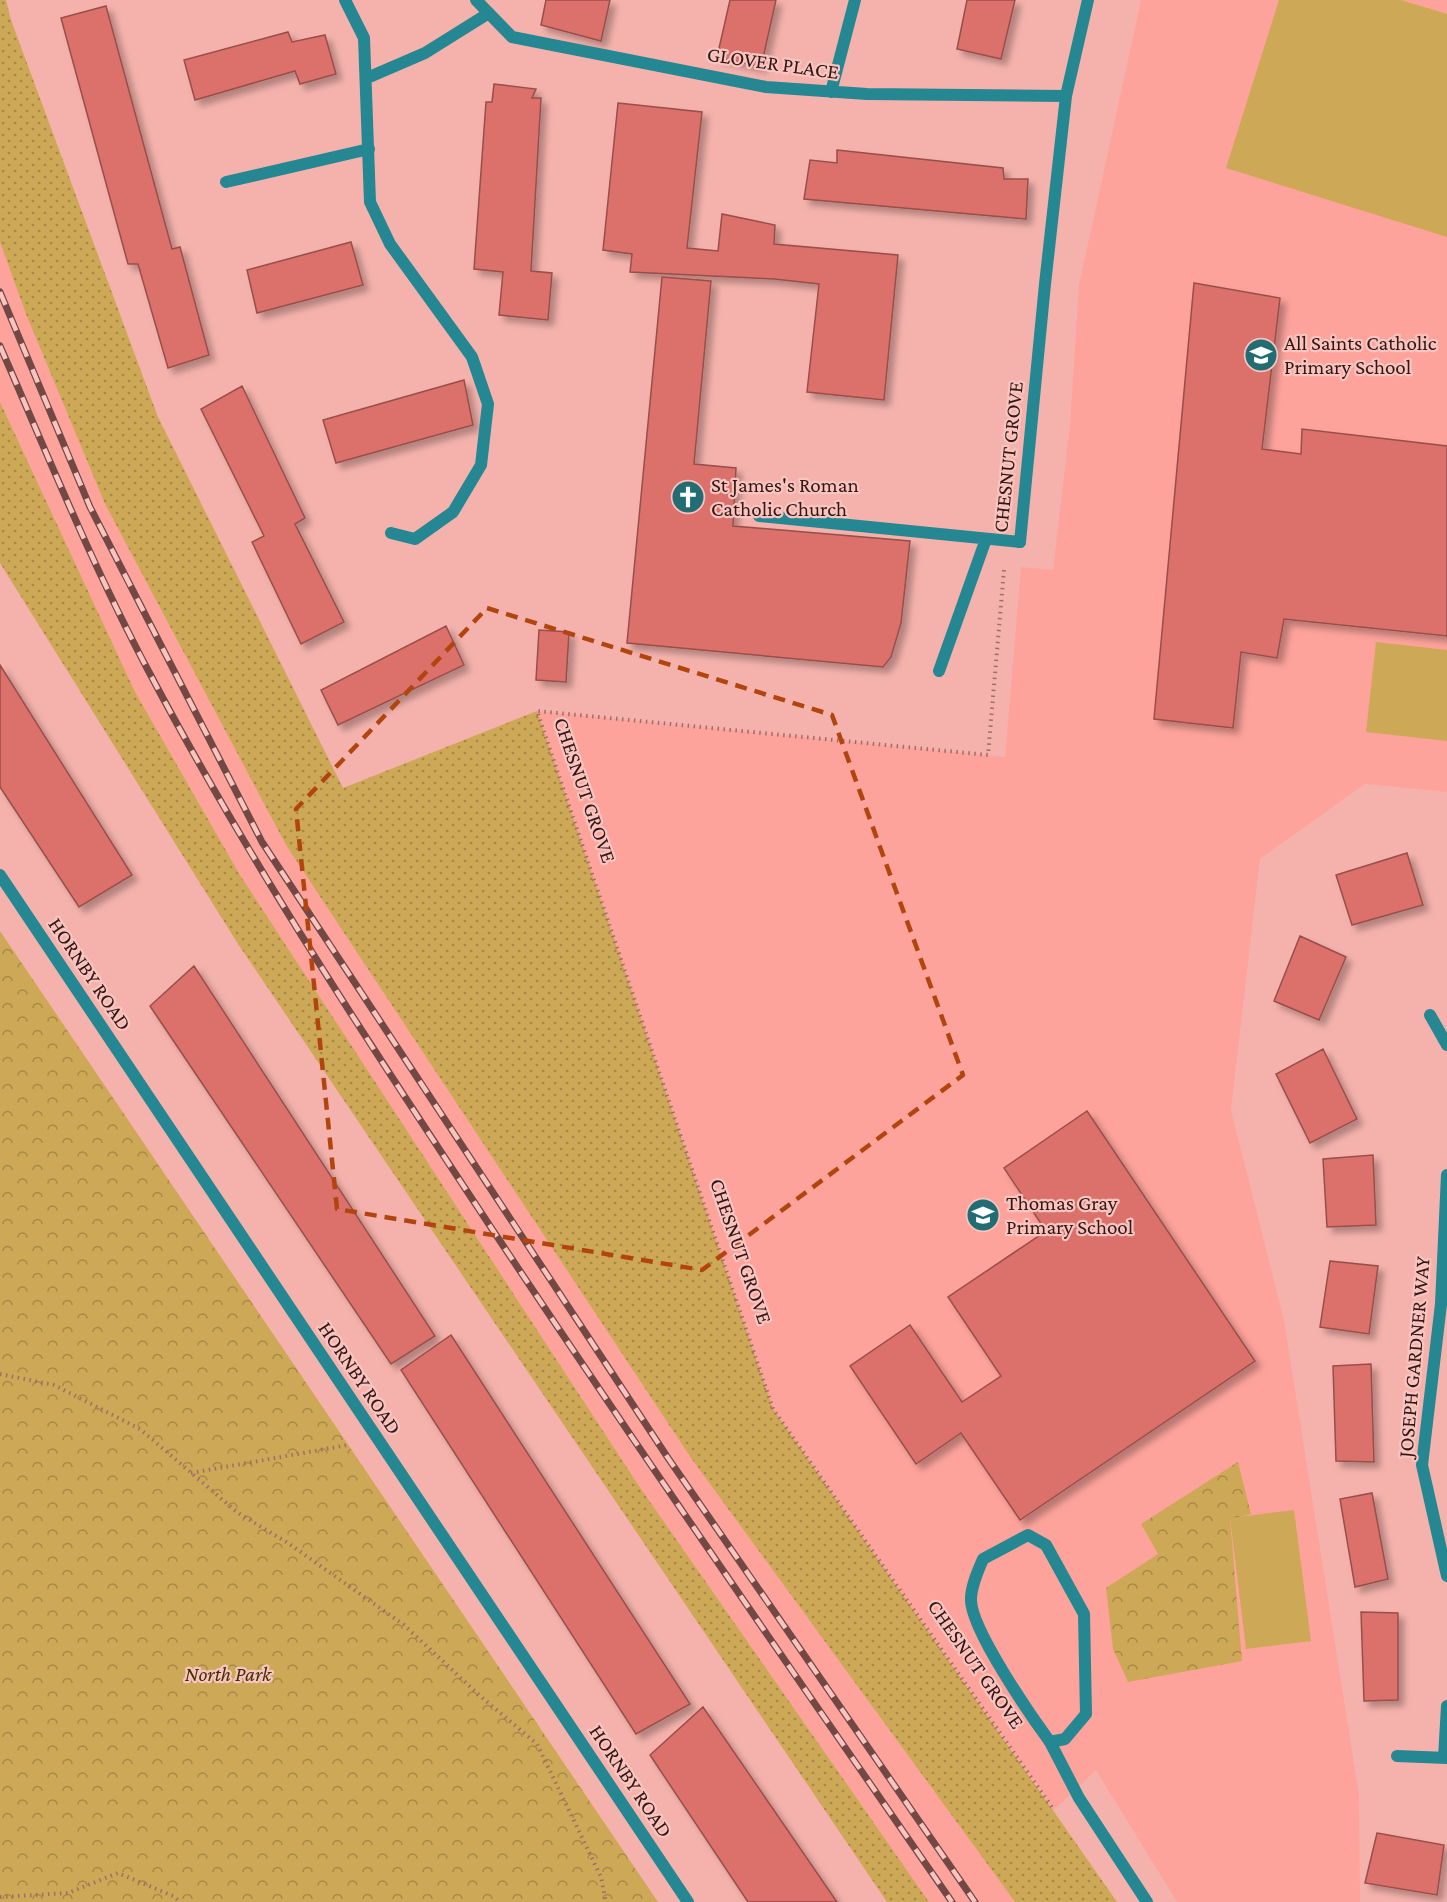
<svg xmlns="http://www.w3.org/2000/svg" width="1447" height="1902" viewBox="0 0 1447 1902" font-family="'Crimson Pro',serif">
<defs>
<pattern id="grass-dots" width="8" height="8" patternUnits="userSpaceOnUse" patternTransform="scale(1.5)"><rect width="8" height="8" fill="#cda856"/><path d="M2 2h.1M6 6h.1" fill="none" stroke="#a78846" stroke-width="1.8" stroke-linecap="round"/></pattern>
<pattern id="park-crowns" width="20" height="18" patternUnits="userSpaceOnUse" patternTransform="scale(1.5)"><rect width="20" height="18" fill="#cda856"/><path d="M2 6a3 3 0 1 1 6 0M12 15a3 3 0 1 1 6 0" fill="none" stroke="#a78846"/></pattern>
<filter id="shadow"><feDropShadow dx="5.5" dy="5.5" stdDeviation="3" flood-color="#0004"/></filter>
</defs>
<rect width="100%" height="100%" fill="#f5b2ac"/>
<path fill="#fda39b" d="M1141 0H1447V792L1365 784 1260 859 1231 1110 1284 1320 1359 1795 1360 1902H1177L1096 1770 1054 1810 773 1409 537 711 1005 757 1021 567 1053 570 1070 425 1079 285Z
M0 242 26 314 105 504 286 845 691 1458 1015 1902H929L639 1486 240 875 135 692 0 402Z"/>
<path fill="url(#grass-dots)" d="M0 0H6L11 20 158 417 343 788 537 711 773 1409 1117 1902H1015L691 1458 286 845 105 504 26 314 0 242Z
M0 402 135 692 240 875 639 1486 929 1902H887L238 944 0 563Z"/>
<path fill="url(#park-crowns)" d="M0 931 658 1902H0Z
M1238 1462 1251 1514 1230 1519 1242 1661 1128 1682 1113 1649 1106 1588 1158 1554 1141 1524Z"/>
<path fill="#cda856" d="M1279 0H1401L1447 14V237L1226 168Z
M1376 642 1447 650V741L1366 732Z
M1294 1510 1311 1641 1246 1649 1230 1518Z"/>
<path fill="#dc706a" stroke="#984f4a" stroke-width="1.5" filter="url(#shadow)" d="M546 0H610L601 41 541 25Z
M730 0H776L761 67 717 57Z
M967 0H1015L1001 59 957 49Z
M106 6 172 249 180 247 209 355 168 368 138 264H128L61 18Z
M288 32 292 42 325 35 336 74 300 84 295 71 195 100 184 60Z
M494 84 536 89 532 98H541L531 271 552 273 548 320 499 315 503 272 474 269 486 102H492Z
M618 103 702 112 687 248 718 251 722 214 775 225 774 244 898 255 884 400 807 392 819 284 774 279 630 272 632 254 603 250Z
M837 150 1003 168 1004 179H1028L1026 219 804 199 810 160 837 163Z
M351 242 363 285 257 313 247 270Z
M662 277 711 281 694 464 736 468 733 526 910 541 901 623 891 657 883 667 627 643Z
M1194 283 1280 298 1262 449 1301 454 1302 429 1447 446V636L1284 619 1277 658 1241 652 1233 728 1154 719Z
M464 380 473 425 336 463 323 420Z
M242 386 305 518 295 524 344 622 301 644 252 542 264 536 201 409Z
M446 626 464 665 338 725 321 690Z
M539 630 569 632 566 682 536 680Z
M0 665 132 875 79 907 0 787Z
M1407 853 1423 905 1352 925 1336 875Z
M1300 936 1346 957 1319 1020 1274 1001Z
M194 966 435 1336 391 1364 150 1006Z
M1323 1049 1357 1119 1310 1143 1276 1074Z
M1087 1111 1255 1361 1020 1520 961 1433 916 1464 850 1366 910 1325 962 1402 1001 1376 948 1297 1046 1231 1004 1168Z
M1373 1155 1376 1225 1327 1227 1323 1159Z
M1330 1261 1378 1266 1369 1334 1320 1327Z
M451 1335 690 1704 636 1734 401 1370Z
M1371 1364 1374 1462 1336 1461 1333 1366Z
M1372 1493 1388 1579 1355 1587 1340 1499Z
M1361 1612 1398 1613V1700L1364 1701Z
M703 1707 837 1902H748L650 1755Z
M1377 1833 1444 1845 1437 1895 1365 1883Z"/>
<g fill="none" stroke-linecap="round" stroke-linejoin="round">
<path stroke="#a06d69" stroke-width="4" stroke-dasharray="1.5 4.5" stroke-linecap="butt" d="M1004 570 988 755 537 711 773 1409 1052 1807
M0 1374 54 1385 140 1429 238 1513 288 1543 404 1625 479 1695 537 1744 601 1877 606 1902
M191 1473 348 1445
M0 1897 68 1893 118 1873 173 1896 180 1902"/>
<path stroke="#248791" stroke-width="12" d="M226 182 369 149
M759 516 1020 542
M939 671 986 539
M1028 1535 1046 1545 1084 1614 1086 1714 1065 1739 1050 1742C1031 1716 970 1628 971 1599 971 1586 978 1571 983 1559Z"/>
<path stroke="#248791" stroke-width="12" d="M345 0 364 38 370 202 390 244 472 357 488 404 481 465 453 512 415 539 391 533
M476 0 512 37 766 87 867 94 1066 96
M367 78 425 53 489 13
M831 92 855 0
M1020 542 1045 284 1066 96 1088 0
M0 875 688 1902
M1430 1015 1447 1045
M1447 1175 1441 1304 1422 1465 1447 1576
M1050 1742 1079 1798 1147 1902
M1397 1756 1447 1758
M1444 1757 1447 1706"/>
<g stroke="#724845" stroke-width="7">
<path id="rail" d="M0 292 90 507 262 842 668 1458 975 1902
M0 346C48 456 93 567 149 672 252 867 374 1051 496 1235 645 1459 799 1681 952 1902"/>
</g>
<use href="#rail" stroke="#f7c4bf" stroke-width="4.5" stroke-dasharray="14" stroke-linecap="butt"/>
</g>
<path fill="none" stroke="#b2450e" stroke-width="4.5" stroke-dasharray="12 8" stroke-linejoin="round" d="M487 608 832 715 963 1075 702 1270 337 1209 296 809Z"/>
<defs>
<g id="school-disc" transform="scale(1.725)"><circle r="9.5" fill="#226d74" stroke="#f7c4bf"/><path d="M0-5L7-2L0 1L-7-2ZM-4 1L0 2.5L4 1V4Q0 6-4 4Z" fill="#fff"/></g>
<g id="church-disc" transform="scale(1.725)"><circle r="9.5" fill="#226d74" stroke="#f7c4bf"/><path d="M-1.2-6h2.4v3.5h3.3v2.4h-3.3V6h-2.4V-.1h-3.3v-2.4h3.3Z" fill="#fff"/></g>
</defs>
<g fill-rule="evenodd">
<use href="#school-disc" x="1261" y="355"/>
<use href="#church-disc" x="688" y="497"/>
<use href="#school-disc" x="983" y="1215"/>
</g>
<g text-anchor="middle" dominant-baseline="central" stroke-width="4.5" stroke-linejoin="round" paint-order="stroke">
<g font-size="21" fill="#341614" stroke="#f7c4bf">
<text transform="translate(773 63) rotate(8)">GLOVER PLACE</text>
<text transform="translate(1008 457) rotate(-84)">CHESNUT GROVE</text>
<text transform="translate(585 790) rotate(71)">CHESNUT GROVE</text>
<text transform="translate(90 974) rotate(56)">HORNBY ROAD</text>
<text transform="translate(741 1251) rotate(71)">CHESNUT GROVE</text>
<text transform="translate(1414 1357) rotate(-85)">JOSEPH GARDNER WAY</text>
<text transform="translate(360 1378) rotate(56)">HORNBY ROAD</text>
<text transform="translate(976 1664) rotate(55)">CHESNUT GROVE</text>
<text transform="translate(631 1781) rotate(56)">HORNBY ROAD</text>
</g>
<g font-size="21" fill="#341614" stroke="#f7c4bf" text-anchor="start">
<text x="1284" y="343">All Saints Catholic<tspan x="1284" dy="24">Primary School</tspan></text>
<text x="711" y="485">St James's Roman<tspan x="711" dy="24">Catholic Church</tspan></text>
<text x="1006" y="1203">Thomas Gray<tspan x="1006" dy="24">Primary School</tspan></text>
</g>
<g font-size="21" font-style="italic" fill="#423000" stroke="#f7c4bf">
<text x="228" y="1674">North Park</text>
</g>
</g>
</svg>
